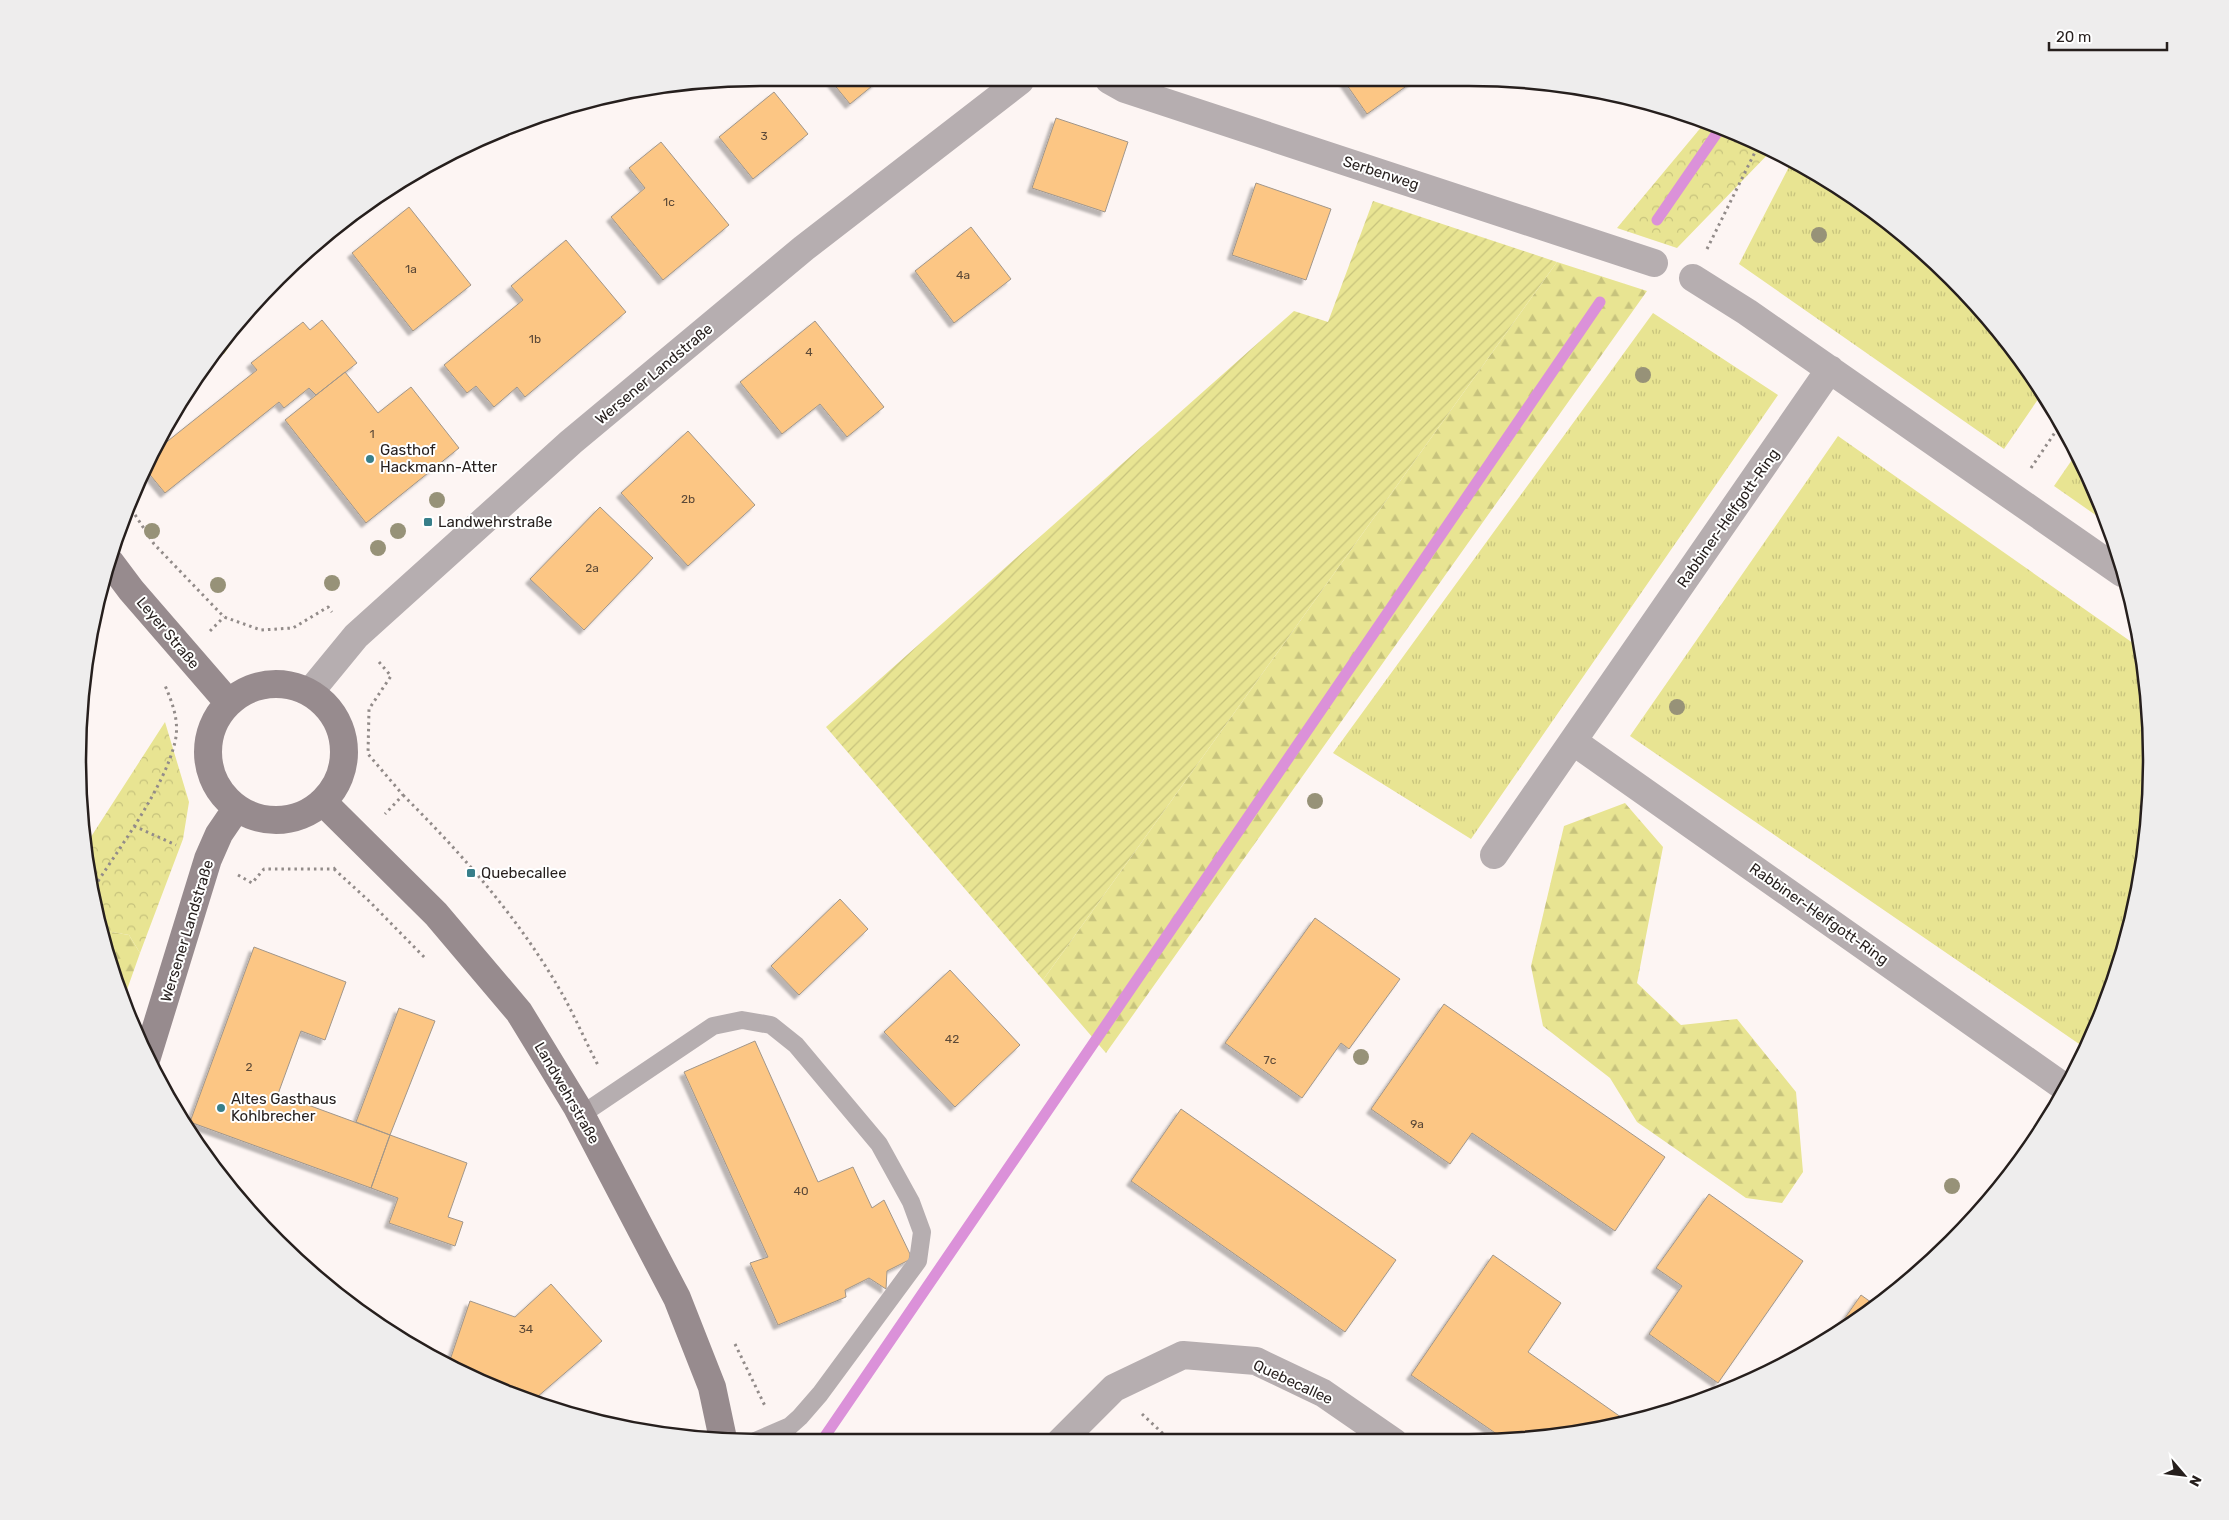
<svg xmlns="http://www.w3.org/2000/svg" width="2229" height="1520" viewBox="0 0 2229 1520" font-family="Rubik,sans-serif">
<defs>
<pattern id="grass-tufts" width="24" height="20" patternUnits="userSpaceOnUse" patternTransform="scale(1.25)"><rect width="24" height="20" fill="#e8e492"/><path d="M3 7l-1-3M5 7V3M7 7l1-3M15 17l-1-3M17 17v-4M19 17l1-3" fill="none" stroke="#c7c37d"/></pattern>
<pattern id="forest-firs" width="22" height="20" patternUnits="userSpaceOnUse" patternTransform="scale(1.25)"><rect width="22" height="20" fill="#e8e492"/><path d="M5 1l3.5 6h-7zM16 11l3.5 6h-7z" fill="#c7c37d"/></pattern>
<pattern id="park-crowns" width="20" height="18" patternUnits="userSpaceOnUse" patternTransform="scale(1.25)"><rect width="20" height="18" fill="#e8e492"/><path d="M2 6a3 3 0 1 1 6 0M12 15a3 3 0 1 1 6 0" fill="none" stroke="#c7c37d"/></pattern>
<pattern id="garden-furrows" width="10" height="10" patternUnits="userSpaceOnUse" patternTransform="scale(1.25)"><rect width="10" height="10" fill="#e8e492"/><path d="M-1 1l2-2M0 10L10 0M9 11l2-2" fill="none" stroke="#c7c37d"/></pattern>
<filter id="shadow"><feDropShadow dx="-4.5" dy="4.5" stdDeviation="1" flood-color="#0004"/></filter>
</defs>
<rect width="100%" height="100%" fill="#fdf5f3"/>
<path fill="url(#grass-tufts)" d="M1792 161 1884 218 1951 277 2036 381 2043 392 2004 449 1739 264Z
M1653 313 1778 395 1471 839 1333 753Z
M1838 436 2140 648 2151 760 2138 893 2100 1021 2085 1048 1630 736Z
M2076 454 2099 499 2107 523 2054 486Z"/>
<path fill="url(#forest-firs)" d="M1557 262 1647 291 1106 1053 1043 980Z
M265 295 224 354 212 355 219 344Z
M1625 803 1663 847 1637 983 1681 1025 1737 1019 1796 1092 1803 1172 1782 1203 1746 1198 1637 1122 1610 1078 1543 1026 1531 966 1564 826Z
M106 931 129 935 140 953 123 1001 103 933Z"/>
<path fill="url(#park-crowns)" d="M1703 125 1773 149 1677 248 1617 228Z
M165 722 189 802 183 839 140 953 129 935 106 931 103 933 91 893 87 843Z"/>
<path fill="url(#garden-furrows)" d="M1373 201 1557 262 1043 980 826 727 1294 311 1328 322Z"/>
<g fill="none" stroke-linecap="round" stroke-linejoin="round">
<path stroke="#db91d9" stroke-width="11" d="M1657 220 1719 130
M821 1442 1600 302"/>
</g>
<path fill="#fcc684" stroke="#a1968a" filter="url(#shadow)" d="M1342 78H1414L1415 80 1367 114Z
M832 82H877L850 104Z
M774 92 808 134 753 179 719 137Z
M1056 118 1128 142 1105 212 1032 188Z
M661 142 729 225 663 280 611 217 645 188 629 168Z
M1256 183 1331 209 1306 280 1232 255Z
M409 207 471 285 413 331 352 253Z
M971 227 1011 279 954 323 915 271Z
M566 240 626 312 525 397 517 387 494 407 476 386 467 393 444 365 523 300 511 286Z
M322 320 357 363 316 395 309 388 284 408 279 402 165 493 146 470 159 448 257 370 251 363 303 322 310 330Z
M815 321 884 407 847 437 820 404 782 434 740 382Z
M345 372 378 413 411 387 459 448 366 523 285 420Z
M688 431 755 505 688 566 621 493Z
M600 507 653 558 584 630 530 579Z
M840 899 868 929 799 995 771 966Z
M1315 918 1400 979 1349 1049 1341 1043 1302 1098 1225 1043Z
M254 947 346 982 325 1040 301 1031 278 1094 390 1135 371 1188 190 1122Z
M950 970 1020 1045 955 1107 884 1032Z
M1444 1004 1665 1157 1615 1231 1472 1133 1450 1164 1371 1109Z
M399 1008 435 1021 390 1135 356 1122Z
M755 1041 818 1182 853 1167 872 1208 884 1200 910 1254 909 1260 887 1271 886 1289 869 1278 845 1290 846 1297 778 1325 750 1263 768 1257 684 1072Z
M1181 1109 1396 1260 1345 1332 1131 1181Z
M390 1135 467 1163 448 1217 463 1222 455 1246 389 1223 398 1198 371 1188Z
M1709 1194 1803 1261 1718 1383 1649 1334 1682 1286 1656 1268Z
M1493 1255 1561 1303 1528 1352 1628 1422 1602 1429 1504 1439 1411 1375Z
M551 1284 602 1341 536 1398 458 1372 448 1366 470 1301 515 1317Z
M1861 1295 1875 1305 1848 1327 1833 1335Z"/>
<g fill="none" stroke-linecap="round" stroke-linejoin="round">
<path stroke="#928b89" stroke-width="3" stroke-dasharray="2.5 4" stroke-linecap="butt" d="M1707 249 1759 144
M2031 468 2060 425
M128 504 154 544 224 617 261 630 293 628 328 607 332 612
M210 631 224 617
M379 662 391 676 369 709 368 754 403 795 385 814
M403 795C464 856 523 923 565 999 577 1021 587 1045 599 1067
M134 826 176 845
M334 869 369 901 426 959
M238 875 252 883 264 869H334L338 865
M91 892C117 851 164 789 175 742 180 721 172 702 164 683
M735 1344 765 1406
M1142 1414 1172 1442"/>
<path stroke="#b6aeb0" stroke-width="18" d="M581 1115 713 1026 742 1020 771 1025 796 1045 879 1144 911 1202 922 1232 918 1261 820 1394 800 1417 790 1426 753 1442"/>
<path stroke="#b6aeb0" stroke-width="28" d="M1109 80 1125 89 1654 263
M1693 278 1747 312 2122 573
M310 692 356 636 571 442 804 248 1020 81
M1574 742 2064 1087
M1494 855 1830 369
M1060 1442 1114 1388 1183 1355 1256 1361 1323 1393 1394 1442"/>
<path stroke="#978b8e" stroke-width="28" d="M110 562 131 590 228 702
M208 752a68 68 0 1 1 136 0a68 68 0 1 1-136 0Z
M323 802 436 914 519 1012 577 1107 677 1298 712 1387 723 1439
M147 1057 208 859 219 834 236 809"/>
</g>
<g fill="#979278">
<circle cx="1819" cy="235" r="8"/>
<circle cx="1643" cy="375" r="8"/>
<circle cx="437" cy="500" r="8"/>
<circle cx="152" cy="531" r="8"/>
<circle cx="398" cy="531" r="8"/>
<circle cx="378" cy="548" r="8"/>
<circle cx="332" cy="583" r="8"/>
<circle cx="218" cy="585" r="8"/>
<circle cx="1677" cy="707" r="8"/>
<circle cx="1315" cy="801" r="8"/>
<circle cx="1361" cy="1057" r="8"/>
<circle cx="1952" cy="1186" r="8"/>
</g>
<g fill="#387f8a" stroke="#fff" stroke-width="2">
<circle cx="370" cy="459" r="5"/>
<rect x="423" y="517" width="10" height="10" rx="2.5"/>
<rect x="466" y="868" width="10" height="10" rx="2.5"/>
<circle cx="221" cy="1108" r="5"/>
</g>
<g text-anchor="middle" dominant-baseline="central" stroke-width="4" stroke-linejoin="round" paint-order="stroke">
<g font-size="12" fill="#5c4937">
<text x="764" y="136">3</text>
<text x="669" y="202">1c</text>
<text x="411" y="269">1a</text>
<text x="963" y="275">4a</text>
<text x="535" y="339">1b</text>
<text x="809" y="352">4</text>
<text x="372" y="434">1</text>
<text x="688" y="499">2b</text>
<text x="592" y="568">2a</text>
<text x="952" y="1039">42</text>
<text x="1270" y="1060">7c</text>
<text x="249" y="1067">2</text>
<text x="1417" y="1124">9a</text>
<text x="801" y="1191">40</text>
<text x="526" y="1329">34</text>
</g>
<g font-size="15" fill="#261f1d" stroke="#fff">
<text transform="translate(1381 173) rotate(18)">Serbenweg</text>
<text transform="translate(654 374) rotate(-40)">Wersener Landstraße</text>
<text transform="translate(1728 518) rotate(-55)">Rabbiner-Helfgott-Ring</text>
<text transform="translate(168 633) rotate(50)">Leyer Straße</text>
<text transform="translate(1819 914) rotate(35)">Rabbiner-Helfgott-Ring</text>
<text transform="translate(187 931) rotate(-73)">Wersener Landstraße</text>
<text transform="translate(567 1093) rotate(60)">Landwehrstraße</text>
<text transform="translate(1293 1382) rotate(25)">Quebecallee</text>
</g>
<g font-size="15" fill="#261f1d" stroke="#fff" text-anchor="start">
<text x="380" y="450">Gasthof<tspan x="380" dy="17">Hackmann-Atter</tspan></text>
<text x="438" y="522">Landwehrstraße</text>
<text x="481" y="873">Quebecallee</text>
<text x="231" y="1099">Altes Gasthaus<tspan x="231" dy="17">Kohlbrecher</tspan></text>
</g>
</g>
<path d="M0 0H2229V1520H0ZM760 86H1469A674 674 0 0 1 2143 760V760A674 674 0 0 1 1469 1434H760A674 674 0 0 1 86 760V760A674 674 0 0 1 760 86Z" fill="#eeeded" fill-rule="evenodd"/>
<path fill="none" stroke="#261f1d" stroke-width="2.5" d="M760 86H1469A674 674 0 0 1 2143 760V760A674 674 0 0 1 1469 1434H760A674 674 0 0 1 86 760V760A674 674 0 0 1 760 86Z"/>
<g transform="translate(2184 1475) rotate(118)" stroke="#ffffff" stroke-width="4" paint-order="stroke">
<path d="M0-4L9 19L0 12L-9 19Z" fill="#261f1d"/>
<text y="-8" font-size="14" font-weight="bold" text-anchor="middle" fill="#261f1d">N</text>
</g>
<path d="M2049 42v8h118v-8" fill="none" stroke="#261f1d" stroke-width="2.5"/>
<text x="2056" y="42" font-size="15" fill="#261f1d" stroke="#ffffff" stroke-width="4" paint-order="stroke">20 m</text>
</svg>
